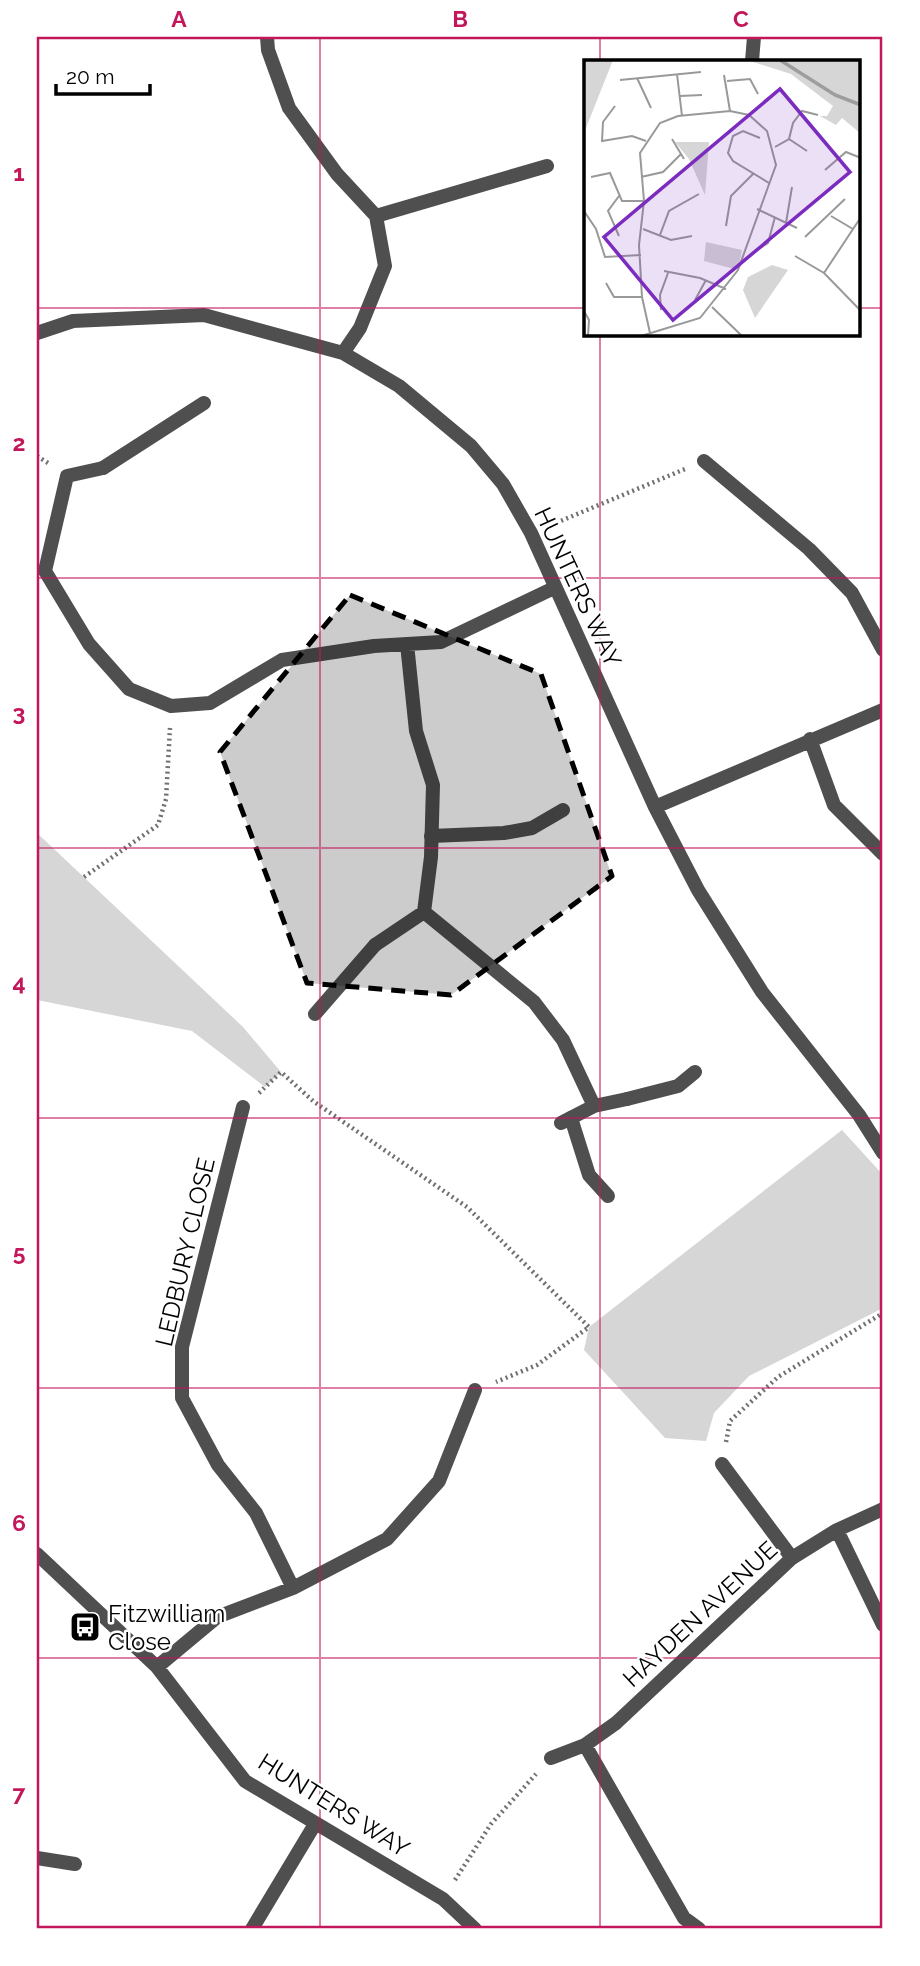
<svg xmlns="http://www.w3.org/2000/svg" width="920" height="1966" viewBox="0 0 920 1966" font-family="Raleway,sans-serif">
<rect width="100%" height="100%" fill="#fff"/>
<path fill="#d6d6d6" d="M37 833 243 1027 281 1072 265 1087 192 1031 37 1000Z
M842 1130 883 1175V1308L749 1376 714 1413 706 1441 665 1438 584 1350 589 1327Z"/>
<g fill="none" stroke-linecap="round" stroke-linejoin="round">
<path stroke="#717171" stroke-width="4.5" stroke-dasharray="2 3.5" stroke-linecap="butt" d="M37 456 48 463
M551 525 685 469
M84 877 158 825 166 799 170 728
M259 1093 281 1072 313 1101 467 1207 589 1327 537 1365 496 1382
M726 1442 730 1421 778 1377 883 1313
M455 1880 491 1824 536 1774"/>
<path stroke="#4f4f4f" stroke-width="14" d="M103 468 204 403
M431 836 504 833 532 828 563 810
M315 1014 375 945
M627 1099 678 1086 695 1072
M571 1118 589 1175 608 1196
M722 1464 792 1558"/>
<path stroke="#4f4f4f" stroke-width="14" d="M267 37 268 50 289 108 337 174 376 216 385 266 360 328 343 353
M752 61 754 37
M376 216 547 166
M37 333 73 321 204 315 343 353 399 386 471 446 503 484 531 533 655 807 698 890 762 992 859 1115 883 1153
M704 461 809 549 852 593 883 650
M103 468 67 476 45 571 89 644 129 689 171 706 210 703 282 660 374 646 441 642 554 588
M407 644 416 731 433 785 431 857 424 912 534 1002 563 1040 594 1106
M810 739 834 805 883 854
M655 807 883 710
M375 945 424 912
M243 1107 182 1347V1398L218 1465 256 1513 293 1588
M561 1123 594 1106 627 1099
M837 1530 883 1625
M37 1554 157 1667 245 1781 443 1899 475 1929
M157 1667 217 1617 293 1588 387 1539 439 1481 475 1390
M585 1745 684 1918 699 1929
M551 1758 585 1745 616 1723 792 1558 837 1530 883 1509
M37 1858 75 1864
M252 1929 315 1824"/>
</g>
<path fill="#000" fill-opacity="0.2" stroke="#000" stroke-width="5" stroke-dasharray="14 9" stroke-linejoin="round" d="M350 595 541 674 612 876 451 995 307 983 220 752Z"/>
<path fill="none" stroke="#c2185b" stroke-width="2" stroke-opacity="0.55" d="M320 37V1929M600 37V61M37 308H586M859 308H883M600 334V1929M37 578H883M37 848H883M37 1118H883M37 1388H883M37 1658H883"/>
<defs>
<g id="bus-square" transform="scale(1.575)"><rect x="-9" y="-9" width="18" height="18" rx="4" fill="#000" stroke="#fff"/><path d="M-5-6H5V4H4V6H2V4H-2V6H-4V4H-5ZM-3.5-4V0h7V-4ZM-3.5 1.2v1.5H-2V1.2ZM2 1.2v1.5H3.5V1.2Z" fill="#fff"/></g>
</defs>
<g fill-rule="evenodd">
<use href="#bus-square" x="85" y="1627"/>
</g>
<g text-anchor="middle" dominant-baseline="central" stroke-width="5" stroke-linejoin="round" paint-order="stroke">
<g font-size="24" fill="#000" stroke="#fff">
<text transform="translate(578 587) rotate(65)">HUNTERS WAY</text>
<text transform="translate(185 1252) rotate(-77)">LEDBURY CLOSE</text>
<text transform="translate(700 1614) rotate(-43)">HAYDEN AVENUE</text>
<text transform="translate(334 1805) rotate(32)">HUNTERS WAY</text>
</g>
<g font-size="24" fill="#000" stroke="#fff" text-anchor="start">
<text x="108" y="1613">Fitzwilliam<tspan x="108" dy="28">Close</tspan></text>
</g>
</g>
<g transform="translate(584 60)">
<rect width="276" height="276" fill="#fff"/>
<path d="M0 0H29L0 73ZM163 0H276V73L258 58 252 65 236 56H243L249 46 207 14ZM91 82H125L121 135 105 99ZM122 182 158 190 154 210 120 201ZM188 205 204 210 171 258 159 230 164 217Z" fill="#d6d6d6"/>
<path fill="none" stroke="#9d9d9d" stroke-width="3.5" d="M196 0 251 35 277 45"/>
<path fill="none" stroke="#999" stroke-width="2" d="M93 14 98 56M140 15 146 51M53 18 67 48M36 20 117 12M143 21 166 19 174 34M96 36 118 35M31 46 19 62 18 81 48 76 62 81M176 78 159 71 149 76 144 93 149 101 185 123M88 79 100 99M205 79 223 91M191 87 205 79 209 63 218 51 234 55M241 110 262 92 277 98M7 117 26 113 38 141H60M57 117 79 112 97 94M173 149 213 168M0 151 12 169 21 197 57 195M247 156 269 169M202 163 208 127M142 166 147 136 169 114M59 169 87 180 108 176M76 175 85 151 115 134M35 176 24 151 35 136M221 177 261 139M170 192 184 183 191 157M211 196 240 213 277 251M80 211 116 218 142 229M240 213 277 157M22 223 30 237H58M111 240 122 220M128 247 158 276M77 250 76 235 84 213M0 251 5 260 4 276M57 276 116 258 154 210 192 105 183 71 165 55 146 51 94 56 76 63 56 93 60 141 55 185 58 237 66 273"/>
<path fill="#7b2cbf" fill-opacity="0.15" stroke="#7b2cbf" stroke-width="3.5" d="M196 29 266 112 89 260 20 177Z"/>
<rect width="276" height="276" fill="none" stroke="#000" stroke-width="3.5"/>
</g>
<rect width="920" height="1966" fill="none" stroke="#ffffff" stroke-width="77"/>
<path d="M56 84v10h94v-10" fill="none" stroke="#000000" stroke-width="3.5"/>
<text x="66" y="84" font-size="21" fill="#000000" stroke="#ffffff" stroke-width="5" paint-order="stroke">20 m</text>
<rect x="38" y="38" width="843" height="1889" fill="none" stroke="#c2185b" stroke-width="2.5"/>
<g font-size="23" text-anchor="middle" font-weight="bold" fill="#c2185b">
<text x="179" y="27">A</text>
<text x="460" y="27">B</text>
<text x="741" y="27">C</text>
<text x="19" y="181">1</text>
<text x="19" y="451">2</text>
<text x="19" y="721">3</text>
<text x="19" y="991">4</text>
<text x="19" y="1261">5</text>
<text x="19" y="1531">6</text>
<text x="19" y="1801">7</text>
</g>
</svg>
